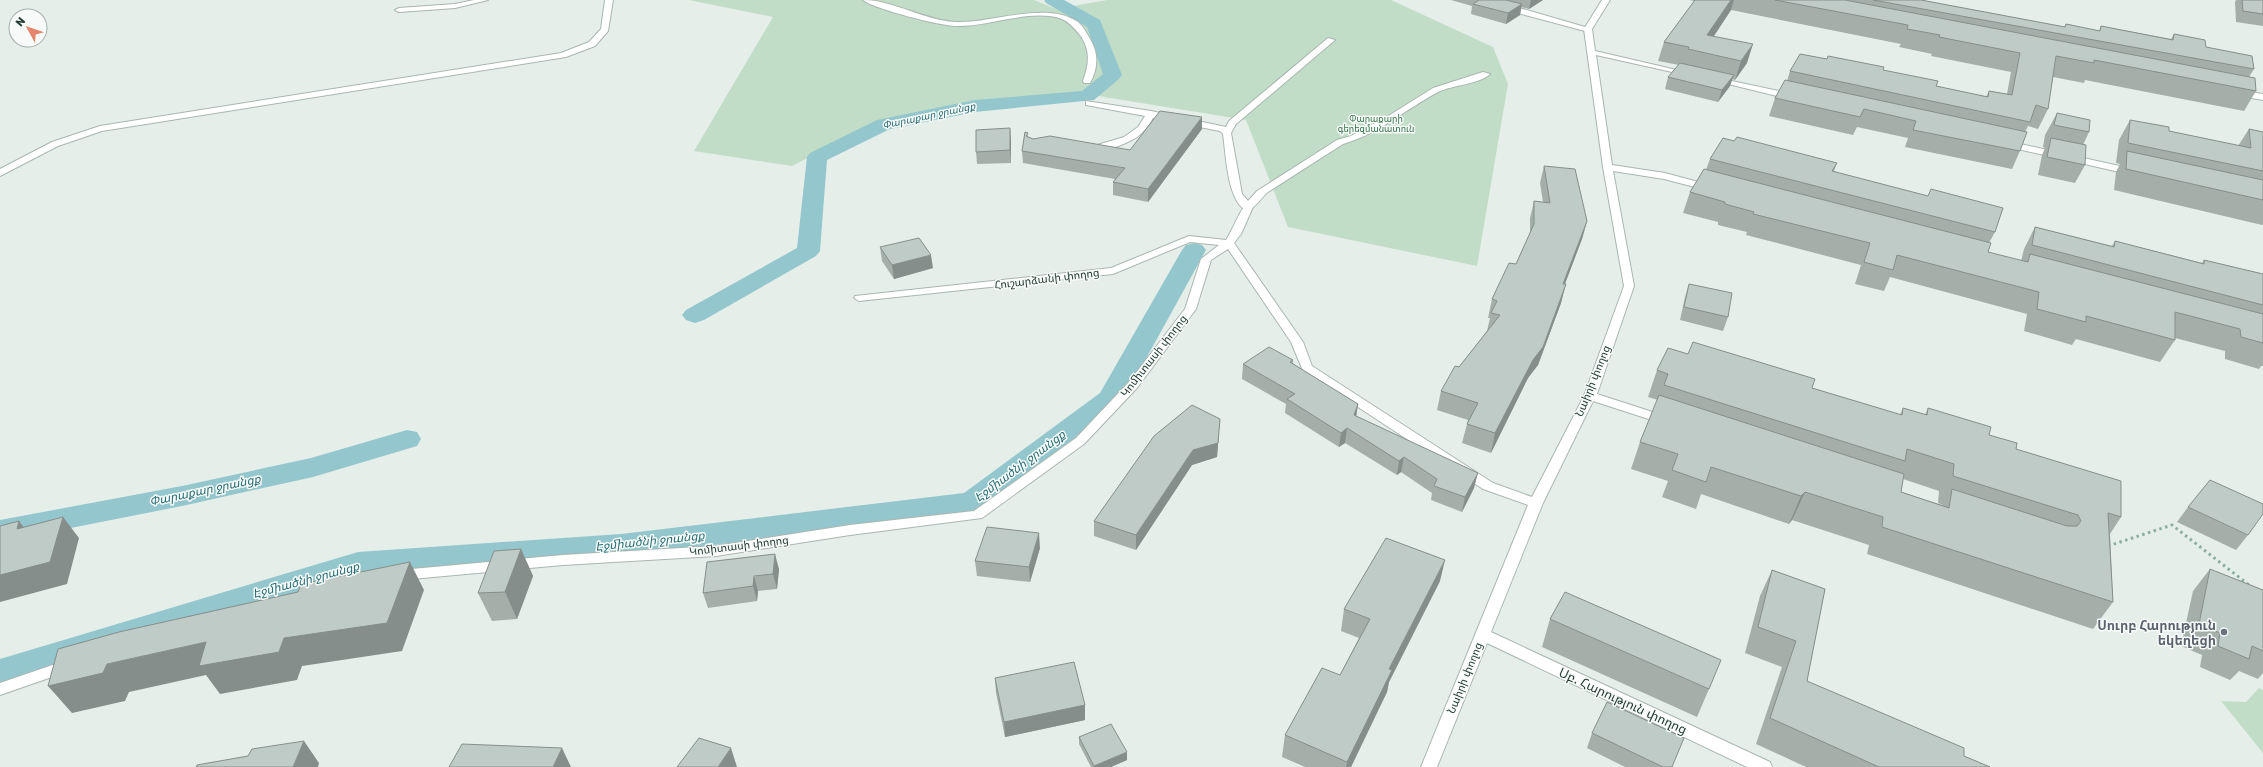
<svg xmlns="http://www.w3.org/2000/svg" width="2263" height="767" viewBox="0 0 2263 767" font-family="Rubik,'Noto Sans Armenian',sans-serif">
<rect width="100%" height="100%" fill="#e6eeea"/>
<path fill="#c2ddc7" d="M689 0H1034L1056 9 1107 0H1391L1493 47 1508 84 1477 266 1288 227 1246 120 1098 96 878 122 792 166 694 151 773 17Z
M2259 688 2263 690V753L2221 701 2246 702Z"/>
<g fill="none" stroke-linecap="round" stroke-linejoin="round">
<path fill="#94c7cd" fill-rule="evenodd" d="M1044 0H1064L1100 20 1122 75 1119 79 1094 100 975 112 890 129 827 160 820 251 816 256 704 320 695 323 686 320 682 315 686 310 797 248 807 157 810 153 877 120 975 100 1082 91 1103 74 1087 27 1046 3Z
M1194 243 1202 245 1206 250 1121 404 983 510 972 514 621 556 358 576 0 687V659L358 552 621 534 964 493 1100 393 1182 250 1186 245Z
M407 430 417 432 421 439 417 446 313 477 182 506 0 542V520L182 486 311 458Z"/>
<g stroke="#a9b6b1" stroke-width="2">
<path id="service" d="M474 0H488L455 8 399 12 395 10 399 8 455 4Z
M605 0H613L608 31 595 46 566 57 102 131 58 146 0 176V169L52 142 100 126 561 53 589 42 601 29Z
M863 0C893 0 923 20 955 22 992 24 1046 0 1078 22 1083 26 1087 34 1090 39 1099 53 1098 69 1090 83H1084L1083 81C1089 64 1091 51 1080 35 1075 29 1070 23 1062 19 1032 8 988 27 956 26 941 26 874 9 863 0Z
M1503 5H1509L1592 29 1585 31 1503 9Z
M1328 38 1335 40 1236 124 1231 133 1242 194 1248 201 1257 191 1337 140 1351 136 1390 115 1433 88 1483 72 1490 74C1480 84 1452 85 1438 92 1406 109 1378 134 1343 144 1318 160 1293 176 1268 192 1262 196 1252 214 1244 209 1227 197 1226 154 1223 134L1220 131 1153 118C1149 125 1144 132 1137 137 1128 143 1096 157 1087 148L1124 137 1138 127 1145 116 1086 105V101L1151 111 1226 127 1229 121Z"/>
</g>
<g stroke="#a9b6b1" stroke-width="2">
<path id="minor" d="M1602 0H1610L1592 29 1595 51 1694 74 1690 76 1596 55 1612 165 1665 173 1713 186 1715 188 1710 191 1664 179 1613 171 1634 286 1597 394 1671 418 1673 421 1667 425 1593 401 1543 503 1491 632 1770 762 1772 767H1747L1487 643 1437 767H1421L1528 505 1483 489 1303 371 1291 342 1228 249 1211 260 1196 309 1137 388 1084 444 982 518 850 535 716 556 563 565 401 580 396 579 394 575 396 571 401 570 563 555 716 546 850 525 974 511 1076 438 1129 382 1185 309 1201 259 1219 245 1190 242 1113 274 859 301 854 298 855 296 1111 268 1189 236 1226 240C1232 232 1241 206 1248 204L1253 207 1241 234 1234 243 1303 342 1312 366 1493 483 1532 497 1584 396 1624 286 1603 167 1584 29Z
M1713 77 1793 94 1797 97 1793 100 1716 81 1712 79Z
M2237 90 2263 94V100L2234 95 2233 93Z
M2007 141 2133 169 2138 172 2133 175 2004 146V142Z
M67 660 72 662 75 666 72 670 0 695V683Z"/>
</g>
<path stroke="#8aaea1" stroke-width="3" stroke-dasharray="2.5 3.5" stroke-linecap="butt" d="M2108 546 2172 525 2249 585"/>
<use href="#service" fill="#fff" fill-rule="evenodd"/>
<use href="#minor" fill="#fff" fill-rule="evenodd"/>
</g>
<path fill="#a4afaa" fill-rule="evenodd" d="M1451 0H1543L1529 9 1521 7 1520 15 1506 24 1471 14 1472 6Z
M1689 0H1921L2064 27 2066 24 2099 31 2101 26 2171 39 2174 34 2206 47 2254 69 2249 77 2256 91 2244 111 2085 80 2084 83 2053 77 2048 109 2038 129 2028 126 2025 132 2020 151 2012 169 1905 147 1908 138 1857 127 1853 135 1769 116 1775 98 1787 81 1790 71 1883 70 1936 86 1986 97 1989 91 2007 94 2011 72 1931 56 1932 54 1899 47 1901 44 1731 10 1714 36 1747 63 1735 80 1732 79 1730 86 1718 102 1665 89 1668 77 1679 65 1658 61 1664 42 1694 1Z
M2236 0H2263V26L2236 22 2235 2Z
M2057 113 2089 132 2083 145 2085 165 2075 183 2038 175 2042 155 2045 148 2043 147 2045 135Z
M1202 117V129L1148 202 1113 195V182L1115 179 1023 163 1022 151 1028 133V137L1033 139 1130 150Z
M2130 120 2169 131 2238 146 2249 129 2263 132V224L2262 225 2114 190 2116 172 2120 164 2116 163 2119 140Z
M1011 140V163L977 164 976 152Z
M1734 141 1837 163 1834 171 1995 232 1989 243 1988 252 2021 261 2024 249 2035 227 2112 246 2115 241 2202 263 2204 260 2263 274V366H2261L2259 369 2225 359V351L2175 338V340L2160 362 2076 339 2072 345 2024 331 2027 314 1890 277 1884 291 1855 284 1861 265 1746 235 1747 232 1718 225V222L1683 213 1690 192 1706 170 1710 159Z
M1544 166 1587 221 1582 239 1565 284 1561 303 1538 365 1528 378 1491 453 1462 443 1467 424 1468 420 1437 410 1441 391 1459 367 1487 331 1490 318H1488L1492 299 1516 264 1530 233V218L1534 201 1543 202 1540 183Z
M880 247 933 268 894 279 882 261Z
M1689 284 1728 317 1723 331 1680 320 1685 297Z
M1688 354 1812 388 1900 415 1903 408 1925 415 1928 408 1989 435 2016 449 2121 517 2110 534 2113 602 2093 629 1867 554 1869 545 1792 520 1789 524 1701 494 1696 509 1662 497 1668 481 1631 469 1640 442 1658 400 1648 397 1657 370ZM1903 479 1939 491 1938 503 1943 505H1942L1901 492Z
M1293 360V364L1358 404 1356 416 1474 488 1462 512 1431 500 1432 493 1401 472 1397 475 1345 443 1339 447 1285 413 1286 404 1242 379 1243 364Z
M1219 433 1217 457 1192 465 1136 550 1094 536V521Z
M2188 507 2248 535 2236 550 2177 522Z
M1040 548 1030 582 977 576 975 561Z
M521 549 533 576 517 619 492 621 478 593Z
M779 569 777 589 758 591 757 601 708 608 703 593Z
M2210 569 2263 590V673L2258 679 2239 671 2230 680 2200 667 2202 655 2181 646 2193 591Z
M1772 570 1825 589 1807 681 1964 756 1990 767H1806L1756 744 1782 667 1745 653 1760 596Z
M1440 581 1389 682 1387 692 1351 767H1305L1282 757 1285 735 1340 675 1359 638 1341 631 1344 609Z
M1550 619 1709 689 1697 717 1542 647Z
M995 678 1085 705V720L1005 737 996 693Z
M1592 733 1672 767H1625L1587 748Z
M1079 737 1127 760 1111 767H1091L1079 744Z"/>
<path fill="#868e8b" d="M1531 0H1543L1529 9Z
M1731 0H1734L1731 10 1702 54 1707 35Z
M1522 4 1520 15 1506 24 1508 13Z
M1753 44 1747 63 1735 80 1741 61Z
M1734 75 1730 86 1718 102 1722 90Z
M1202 117V129L1148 202V189Z
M1010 128 1011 140V163L1010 150Z
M1587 221 1582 239 1558 302 1563 284Z
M931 255 933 268 894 279 892 265Z
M1566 284 1561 303 1538 365 1528 378 1491 453 1495 433Z
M1358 404 1356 418 1354 415Z
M1220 419 1217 457 1192 465 1136 550V535L1193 450Z
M1347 428 1345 443 1339 447 1341 433Z
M1404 457 1401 472 1397 475 1399 461Z
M1478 473 1474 488 1462 512 1465 497Z
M1805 492 1792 520 1789 524 1801 496Z
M63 517 79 538 67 584 0 602V575Z
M19 521 36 543 17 529Z
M1039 533 1040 548 1030 582 1029 567Z
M521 549 533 576 517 619 505 592Z
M775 554 779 569 777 589 773 574Z
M1445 560 1440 581 1389 682 1387 692 1351 767H1346L1347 762 1389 669Z
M410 562 424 590 402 651 302 666 297 680 220 694 206 675 129 692 125 701 72 713 48 686 107 664 206 642 284 638Z
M754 576 758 591 757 601 753 586Z
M1085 705V720L1005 737 1004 722Z
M304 741 319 763 318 767H293Z
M562 748 571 767H553Z
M731 748 737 767H718Z
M1127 752V760L1111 767H1094V766Z"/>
<path fill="#bfcbc6" stroke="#868e8b" d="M1479 0H1506L1522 4 1508 13 1473 4Z
M1695 0H1731L1707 35 1753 44 1741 61 1688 49 1689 47 1664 42Z
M1775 0H1845L2255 78 2256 91 2094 60V63L2056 56 2048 109 2036 105 2030 122 1790 71 1800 54 1827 59 1828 56 1884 67 1883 70 1938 81 1936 86 1988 97 1989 91 2012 95 2020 53 1939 37 1940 35 1907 29 1908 25Z
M1873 0H1921L2065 27 2066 24 2100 31 2101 26 2173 40 2174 34 2205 40 2206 47 2252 56 2254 69Z
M2242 0H2263V14L2243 11Z
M1680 63 1734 75 1722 90 1668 77Z
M1785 80 2027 132 2020 151 1913 130 1916 121 1864 109 1860 117 1775 98Z
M1160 111 1202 117 1148 189 1113 182 1125 168 1022 151 1025 132 1028 133 1026 136 1033 139 1050 136 1130 150Z
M2057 113 2090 120 2089 132 2054 125Z
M2130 120 2169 127V131L2251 148 2249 129 2263 132V171L2128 143Z
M1010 128V150L976 152V130Z
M1737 137 1837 163 1832 171 1928 196 1931 189 2003 208 1995 232 1710 159 1723 138 1734 141Z
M2051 138 2086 145 2085 165 2047 157Z
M2127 151 2263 180V200L2126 169Z
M1544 166 1575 169 1587 221 1563 284H1566L1543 347 1533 360 1495 433 1467 424 1478 403 1441 391 1455 366 1459 367 1500 315 1491 313 1497 301 1492 299 1509 263 1516 264 1534 224V201L1550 203Z
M1704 169 1991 243 1988 252 2028 262 2030 254 2263 314V343L2241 337 2240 329 2175 312V340L2086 316V322L2037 309 2039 292 1897 255 1893 270 1864 262 1870 243 1753 214 1754 212 1725 204V202L1690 192Z
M2035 227 2114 247 2115 241 2204 264V260L2263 274V305L2032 245Z
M919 238 931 255 892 265 880 247Z
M1689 284 1732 293 1728 317 1684 307Z
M1693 342 1815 379 1812 388 1902 415 1903 408 1927 415 1928 408 1991 427 1989 435 2017 443 2016 449 2121 481V517L2108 513 2113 602 1882 527 1883 517 1805 492 1801 496 1711 467 1706 482 1672 470 1678 454 1640 442 1659 395 1904 474 1901 492 1949 508 1952 489 2067 526H2077L2081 521 2078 515 1953 476 1954 464 1907 449 1905 461 1664 385 1668 374 1657 370 1668 348 1688 354Z
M1269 347 1293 360 1290 362 1358 404 1354 415 1478 473 1465 497 1434 486 1437 479 1404 457 1399 461 1347 428 1341 433 1287 399 1295 394 1243 364Z
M1192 405 1220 419 1218 443 1193 450 1136 535 1094 521 1154 436Z
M2210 480 2263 504V514L2248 535 2188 507Z
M63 517 50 562 0 575V526L19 521 17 529Z
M987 527 1039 533 1029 567 975 561Z
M1386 538 1445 560 1389 669 1392 670 1347 762 1285 735 1322 668 1340 675 1370 619 1344 609Z
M521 549 505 592 478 593 494 551Z
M775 554 773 574 754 576 753 586 703 593 707 562Z
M410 562 387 623 284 638 279 652 199 666 206 642 107 664 103 673 48 686 58 649 119 632 298 592 301 584Z
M2210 569 2263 590V651L2252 646 2249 659 2218 646 2220 633 2199 624Z
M1772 570 1825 589 1807 681 1964 748V756L1990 767H1879L1770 718 1796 641 1758 627Z
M1565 592 1721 660 1709 689 1550 619Z
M1074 662 1085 705 1004 722 995 678Z
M1607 702 1684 738 1672 767H1663L1592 733Z
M1111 724 1127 752 1094 766 1079 737Z
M699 738 731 748 718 767H677Z
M304 741 293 767H196L197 765 248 756 252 749Z
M462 744 562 748 553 767H449Z"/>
<circle fill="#6b7280" stroke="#f7faf8" stroke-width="1.5" cx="2224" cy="632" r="4"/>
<g text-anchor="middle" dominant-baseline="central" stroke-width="3" stroke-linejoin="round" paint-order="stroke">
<g font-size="9" fill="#347249" stroke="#f7faf8">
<text x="1376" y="119">Փարաքարի<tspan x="1376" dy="10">գերեզմանատուն</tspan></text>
</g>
<g font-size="10" font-style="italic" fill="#256d76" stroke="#f7faf8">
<text transform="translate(929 116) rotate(-12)">Փարաքար ջրանցք</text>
</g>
<g font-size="11" fill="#263f37" stroke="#f7faf8">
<text transform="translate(1047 279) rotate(-7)">Հուշարձանի փողոց</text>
<text transform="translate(1154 356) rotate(-52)">Կոմիտասի փողոց</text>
<text transform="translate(1593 381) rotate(-68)">Նաիրի փողոց</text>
<text transform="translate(739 546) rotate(-7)">Կոմիտասի փողոց</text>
<text transform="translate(1465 678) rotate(-68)">Նաիրի փողոց</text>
</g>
<g font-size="12" font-style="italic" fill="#256d76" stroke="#f7faf8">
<text transform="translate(1020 466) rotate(-37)">Էջմիածնի ջրանցք</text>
<text transform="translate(205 490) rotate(-12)">Փարաքար ջրանցք</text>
<text transform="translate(650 541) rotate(-6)">Էջմիածնի ջրանցք</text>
<text transform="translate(306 580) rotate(-15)">Էջմիածնի ջրանցք</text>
</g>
<g font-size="13" font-weight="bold" fill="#5b616d" stroke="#f7faf8" text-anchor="end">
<text x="2216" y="625">Սուրբ Հարություն<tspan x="2216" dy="15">եկեղեցի</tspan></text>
</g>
<g font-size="13" fill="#263f37" stroke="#f7faf8">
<text transform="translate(1623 701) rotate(25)">Սբ. Հարություն փողոց</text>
</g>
</g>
<g transform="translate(28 28) rotate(310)"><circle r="19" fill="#f7faf8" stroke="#a3afab"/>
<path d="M0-3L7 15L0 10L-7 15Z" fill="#e6846c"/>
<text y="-6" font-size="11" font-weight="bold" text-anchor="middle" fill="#263f37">N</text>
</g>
</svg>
